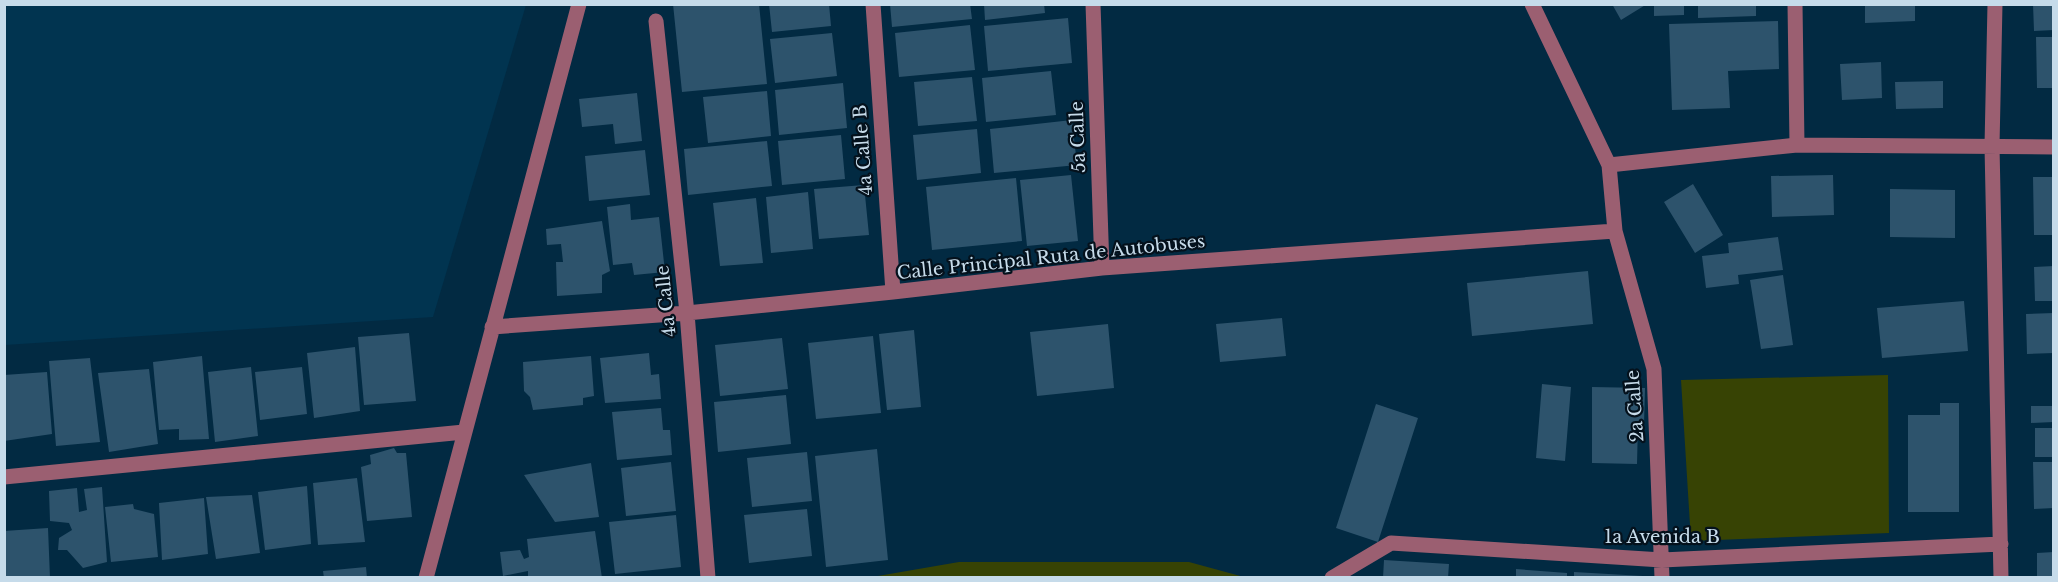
<svg xmlns="http://www.w3.org/2000/svg" width="2058" height="582" viewBox="0 0 2058 582" font-family="'Libre Baskerville',serif">
<rect width="100%" height="100%" fill="#022a42"/>
<path fill="#013450" d="M5 4 526 5 433 317 5 345Z"/>
<path fill="#374304" d="M1888 375 1889 533 1691 541 1681 380Z
M959 562H1189L1244 577H872Z"/>
<path fill="#2d536c" d="M673 4H759L767 84 682 92Z
M769 4H829L831 26 772 32Z
M890 4H970L972 19 892 27Z
M984 4H1044L1045 13 985 20Z
M1612 4H1647L1621 20Z
M1654 4H1684V15L1654 16Z
M1698 4H1756V16L1698 18Z
M1865 4H1915V21L1865 23Z
M2033 4H2054V30L2034 31Z
M1068 18 1072 63 988 71 984 26Z
M1778 21 1779 69 1728 71 1730 108 1672 110 1669 24Z
M970 25 975 70 899 77 895 33Z
M832 33 837 76 775 83 770 39Z
M2036 37H2054V88H2037Z
M1881 62 1882 98 1842 100 1840 64Z
M1051 71 1056 115 986 122 982 78Z
M972 77 977 121 918 126 914 82Z
M1943 81V108L1896 109 1895 82Z
M843 83 847 128 779 135 775 90Z
M767 91 771 136 708 143 703 97Z
M637 93 642 141 615 144 613 124 582 127 579 99Z
M1072 120 1077 165 994 173 990 129Z
M977 129 981 173 917 180 913 135Z
M841 135 845 179 782 185 778 141Z
M767 141 772 186 688 195 684 149Z
M645 150 650 195 589 201 585 156Z
M1071 175 1078 241 1027 246 1020 180Z
M1833 175 1834 215 1772 217 1771 176Z
M2033 177H2054V235H2034Z
M1016 178 1022 241 932 250 926 187Z
M1693 184 1723 235 1695 253 1664 202Z
M864 185 869 235 819 239 814 189Z
M1890 189 1955 190V238L1890 237Z
M808 192 813 249 771 253 766 197Z
M756 198 763 263 720 266 713 203Z
M630 204 631 220 659 217 665 272 634 275 632 263 613 265 607 207Z
M602 221 610 271 602 275V293L557 296 556 262H563L561 244 547 245 546 229Z
M1778 237 1783 270 1738 275 1739 284 1706 288 1702 256 1729 253 1728 243Z
M2054 266V301H2035L2034 267Z
M1588 271 1593 324 1472 336 1467 283Z
M1783 275 1793 345 1761 349 1750 280Z
M1964 301 1968 351 1882 358 1877 308Z
M2054 313V353L2027 354 2026 314Z
M1282 318 1286 356 1220 362 1216 324Z
M1108 324 1114 388 1037 396 1030 332Z
M914 330 921 407 887 410 879 334Z
M409 333 416 401 364 405 358 337Z
M873 336 881 413 816 419 808 343Z
M782 338 788 389 720 396 715 345Z
M355 347 360 411 314 418 307 353Z
M649 353 651 375 659 374 661 399 605 403 600 358Z
M202 356 209 439 179 440V429L159 430 153 362Z
M591 356 594 396 583 398V405L533 410 530 397 524 391 523 362Z
M90 358 100 442 56 446 49 361Z
M251 367 258 436 215 442 208 372Z
M302 367 307 414 260 420 255 372Z
M149 369 158 444 109 452 98 373Z
M47 372 52 434 4 441V375Z
M1542 384 1571 387 1565 461 1536 458Z
M1592 387 1645 388 1644 424H1638L1637 464 1592 463Z
M786 395 791 444 718 452 714 402Z
M1940 403H1959V512H1908V415H1940Z
M1376 404 1418 418 1378 542 1336 528Z
M2031 406H2054V422L2031 423Z
M661 408 663 430H670L672 455 617 460 612 412Z
M2035 428H2054V457H2035Z
M394 448 397 453H406L412 517 367 521 361 467 371 464 370 455Z
M877 449 888 560 826 567 815 456Z
M807 452 812 501 752 507 747 458Z
M671 462 676 511 626 516 621 468Z
M2033 462H2054V508L2034 509Z
M591 463 599 517 555 522 524 475Z
M357 478 365 542 318 545 313 483Z
M307 486 311 544 265 550 258 492Z
M102 487 107 562 83 568 67 550H58L59 538 72 530 69 523 50 521 49 491 77 488 79 512 87 510 84 489Z
M252 495 260 553 216 559 206 497Z
M204 498 208 554 162 560 159 503Z
M133 504 134 509 154 514 158 557 111 562 105 507Z
M807 509 812 556 749 563 744 515Z
M676 515 681 567 615 574 609 522Z
M48 528 50 578H4V531Z
M595 531 602 578H528V571L503 576 500 552 520 550 524 559 529 557 527 539Z
M2054 552V578H2037V553Z
M1384 560 1449 564 1448 578H1383Z
M366 567 367 578H324L323 571Z
M1516 569 1567 573V578H1516Z
M1574 572 1643 576V578H1574Z"/>
<g fill="none" stroke-linecap="round" stroke-linejoin="round">
<path stroke="#9b5f71" stroke-width="15" d="M873 4 893 292
M1093 4 1102 268
M1532 4 1609 165 1615 231 1654 369 1662 578
M1795 4 1797 145
M1995 4 1992 146 2001 578
M656 21 687 313 708 578
M1609 165 1797 145 2054 147
M492 327 687 313 893 292 1102 268 1615 231
M4 477 464 432
M426 578 579 4
M1332 578 1391 543 1662 560 2001 544"/>
</g>
<g text-anchor="middle" dominant-baseline="central" stroke-width="4.5" stroke-linejoin="round" paint-order="stroke">
<g font-size="18" fill="#c6dbea" stroke="#04111c">
<text transform="translate(1078 137) rotate(-92)">5a Calle</text>
<text transform="translate(863 150) rotate(-94)">4a Calle B</text>
<text transform="translate(1051 257) rotate(-6)">Calle Principal Ruta de Autobuses</text>
<text transform="translate(666 301) rotate(-96)">4a Calle</text>
<text transform="translate(1635 406) rotate(-94)">2a Calle</text>
<text x="1662" y="537">1a Avenida B</text>
</g>
</g>
<rect width="2058" height="582" fill="none" stroke="#c6dbea" stroke-width="12"/>
</svg>
